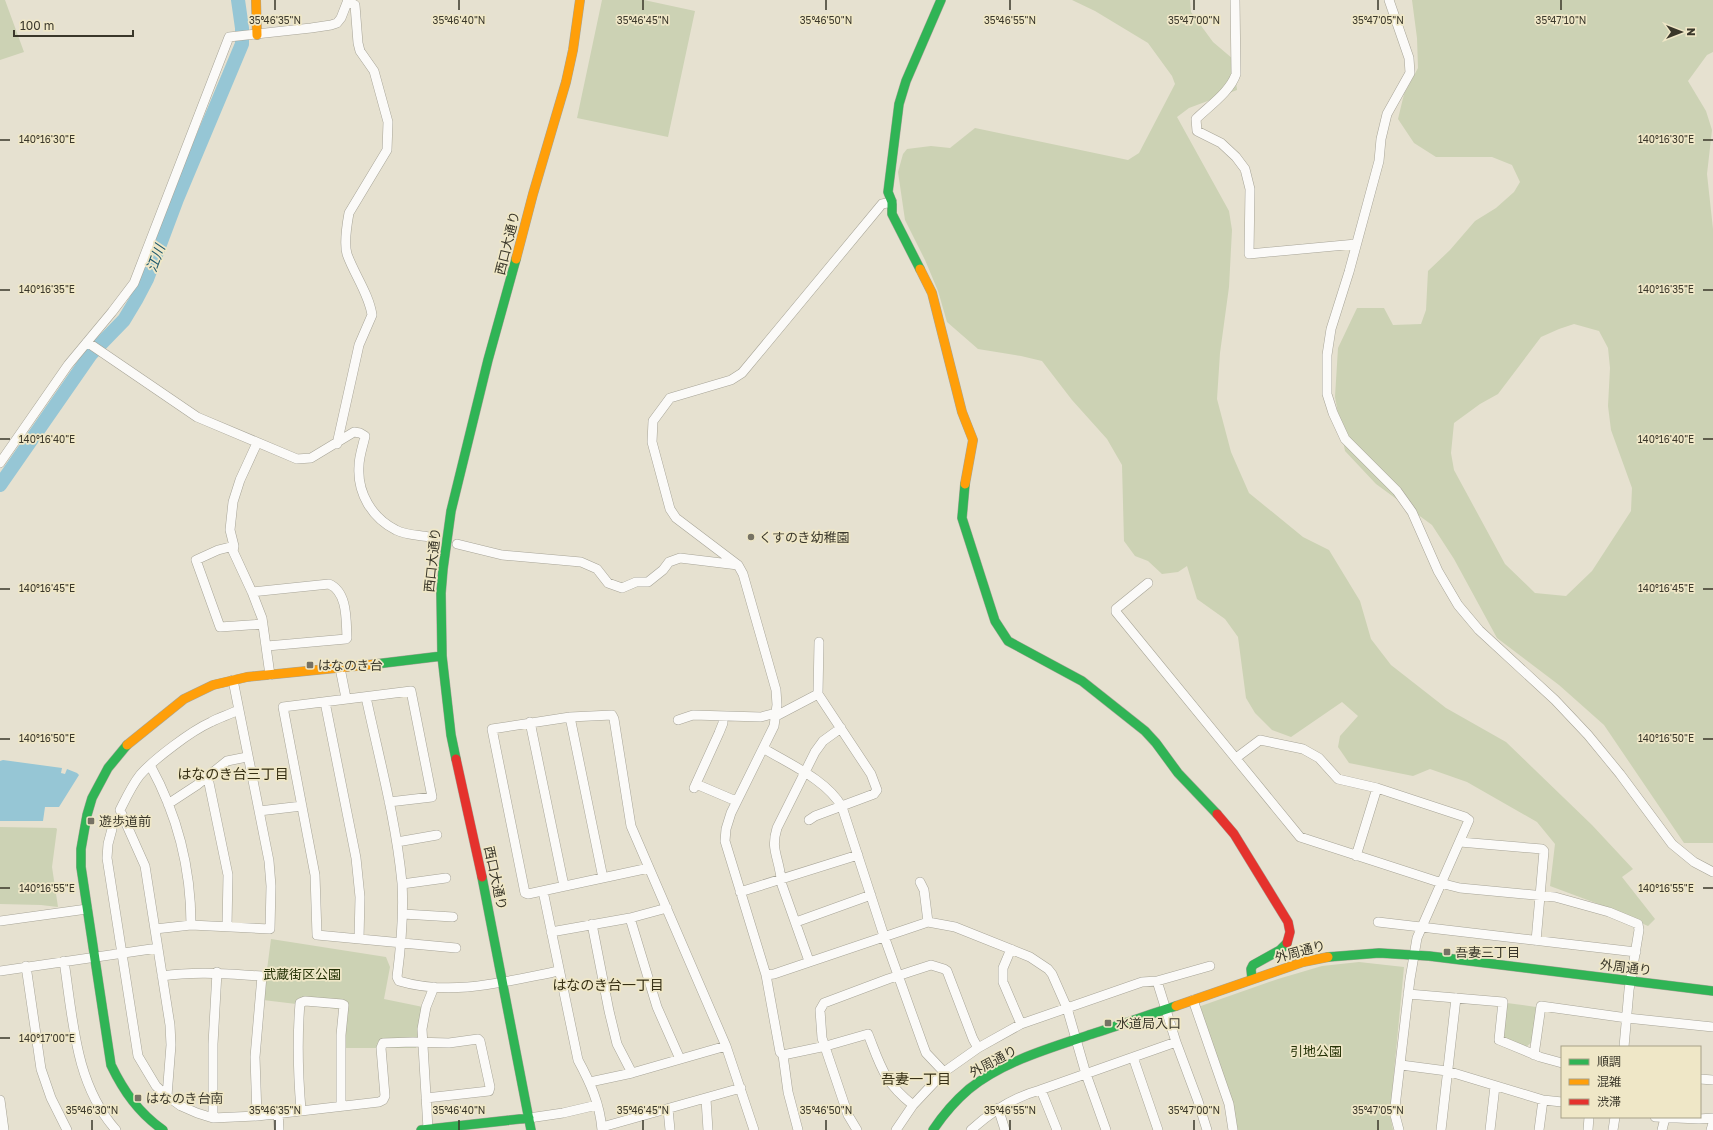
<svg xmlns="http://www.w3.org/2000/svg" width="1713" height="1130" viewBox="0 0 1713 1130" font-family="'Golos Text','Noto Sans JP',sans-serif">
<rect width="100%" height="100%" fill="#e6e1d0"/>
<path fill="#ccd2b4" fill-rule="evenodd" d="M0 0H5L24 52 0 60Z
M602 0H644L695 11 668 137 577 118Z
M1072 0H1190L1191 12 1213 42 1233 59 1237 90 1189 108 1177 117 1229 211 1232 230 1229 287 1220 353 1217 399 1231 452 1249 493 1303 537 1329 550 1360 601 1371 639 1391 665 1446 708 1506 742 1592 825 1633 869 1622 877 1655 919 1648 926 1601 905 1550 886 1555 844 1537 822 1467 782 1430 769 1413 776 1349 763 1338 747 1340 736 1358 716 1342 702 1291 737 1272 730 1255 713 1246 698 1238 637 1225 619 1197 599 1187 566 1178 572 1162 574 1148 561 1135 556 1124 541 1122 465 1107 439 1072 400 1042 361 1021 356 978 349 947 322 938 291 925 260 905 220 898 172 903 154 907 149 931 146 950 148 975 128 1128 160 1139 153 1175 84 1172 76 1148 43 1095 11Z
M1412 0H1713V52L1707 55 1688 81 1706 111 1712 130 1707 174 1713 229V843H1684L1604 725 1559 685 1497 638 1454 559 1432 525 1376 484 1345 451 1335 397 1338 348 1357 308H1384L1393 325 1421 324 1426 310 1428 271 1450 250 1475 221 1496 208 1514 192 1520 182 1512 165 1492 157H1436L1414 143 1398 119 1404 94 1418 68 1417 38ZM1574 324 1599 331 1608 348 1610 368 1608 406 1611 430 1632 488 1631 511 1592 571 1566 596 1535 593 1505 564 1454 470 1451 453 1454 423 1480 404 1498 394 1541 337 1559 329Z
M0 827 56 828 57 829 52 867 58 907 41 905 0 904Z
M271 939 386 957 390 967 384 999 423 1007 416 1048H345L346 1010 263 1000Z
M1359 962 1404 967 1390 1114 1393 1130H1238L1236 1121 1198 1007 1278 979 1322 966Z
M1507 1003 1536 1007 1533 1041 1526 1047 1506 1039 1503 1035Z"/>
<path fill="#96c6d5" d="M3 760 62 768 61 773 65 774 67 769 77 773 79 775 59 807H45L43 821H0V761Z"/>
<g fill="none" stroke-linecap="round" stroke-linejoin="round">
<path stroke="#96c6d5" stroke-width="14" d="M0 485 91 354 124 320 136 300 147 279 177 199 242 44V28L238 0"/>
<path stroke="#c4bfaf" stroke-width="9" stroke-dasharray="9 4.5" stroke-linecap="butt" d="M429 537 453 543"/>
<g stroke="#a7a497" stroke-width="10">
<path id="street" d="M1235 0 1236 74C1230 92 1209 106 1196 119L1197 131 1221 143 1236 157 1245 169 1250 189 1249 254 1356 244
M1389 0 1409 58 1410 73 1387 114 1381 139 1379 161 1349 272 1331 329 1327 355V394L1333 413 1345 439 1397 491 1412 512 1438 571 1458 605 1479 630 1555 700 1588 735 1620 774 1672 844 1694 862 1713 872
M87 342 197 417 297 459 311 458 354 432 360 433 365 436C363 446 359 456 359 466 357 493 372 518 396 530 405 535 419 535 429 537
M257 443 240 480 233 502 230 530 234 546 233 551 252 592 262 618 270 675
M337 444 359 345 372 315C369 294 354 274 347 254 344 244 347 224 349 213L387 150 388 122 374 71 360 51 358 43 355 5 348 1
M0 463 68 365 112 312 134 283 229 37 311 28 331 25 337 23 341 18 348 0
M457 544 502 555 581 562 597 569 608 583 622 588 636 582H648L663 570 669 562 680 558 738 565
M234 546 218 550 196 560 220 627 263 624
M1148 583 1116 609V612L1300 837 1448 885 1460 888 1555 897 1609 912 1638 924 1639 930 1629 990 1624 1047
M252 592 329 584C348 592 346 621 347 638L346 639 267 646
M340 668 346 698
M366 697C379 758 396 820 402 883 404 914 401 946 397 977L399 981C452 997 507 981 559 971
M325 702 356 858 360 897 359 939
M570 717 603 878
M678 720 693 715 761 717 776 713 778 715 818 694
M530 722 564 886
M763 748C789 764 827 780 842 807L884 936 923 1045 926 1053 944 1072
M1236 758 1260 740 1303 749 1319 758 1338 779 1377 788 1465 817 1469 820 1417 938 1410 979 1395 1107V1115L1399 1130
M150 765C177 814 191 869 191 925
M206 778 209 783 228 875 227 926
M696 784 736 801
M694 788 719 733 723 723V717
M389 802 432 797 411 691 283 707 315 875 317 935 456 948
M168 804 197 785 227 761 247 757
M259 811 302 806
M809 820 815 816 874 794 877 790 871 774 818 694 819 642
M112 829 108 844 107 858 138 1056 156 1086 167 1096 181 1106 197 1113 213 1118 257 1116 379 1102 383 1100 385 1096 381 1048 383 1043 413 1042 449 1043 478 1039 480 1041 490 1087 489 1091 426 1098
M397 842 437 835
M1460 842 1542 849 1544 851 1536 941
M1356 856 1377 788
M649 868 528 894 525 893 492 729 570 717 612 715 614 719 631 826 726 1046 754 1130
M920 882 924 890 928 922
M402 884 446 878
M543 891 578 1060C590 1082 600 1104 602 1130
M740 892 858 855
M403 914 453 917
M630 918 657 1007 680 1059
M0 921 87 909
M796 922 871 895
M1378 922 1636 952
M592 924 609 1011 617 1044 632 1073
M155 929 191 925 270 929 271 886 269 861 233 680
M551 932 630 918 667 908
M1011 949 1003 968V982L1021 1024
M64 961C73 1020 75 1084 116 1130
M809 961 782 885C781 881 781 876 780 872 777 854 771 848 777 828L815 752 823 741 841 728
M26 966 41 1069 51 1098 67 1130
M0 971 158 948
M766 975 774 974 928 922 955 927 1030 957 1048 969 1052 974 1067 1008 1086 1074 1106 1130
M162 976C197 971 227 974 262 976L255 1057 257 1116
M1157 981 1176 1042 1198 1101 1207 1130
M1408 994 1503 1002 1499 1040 1540 1057 1562 1063
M1193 1000 1229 1104 1233 1130
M783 1055 826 1046 868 1034C881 1067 884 1082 913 1105
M1534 1055 1541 1006 1627 1018 1713 1027
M1133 1057 1158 1130
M1401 1065 1447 1071 1543 1100 1562 1102
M1700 1079 1713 1080
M590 1082 632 1073 726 1046
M1041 1090 1057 1130
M167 1096 171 1045 170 1025 145 866 120 810C126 798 132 785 140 775 154 759 191 731 211 722 220 717 229 715 238 710
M706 1099 708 1130
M0 1100 4 1130
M998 1108 1005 1130
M668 1109 670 1130
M301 1110C298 1074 297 1039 300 1003L305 1001 342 1004 344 1005 341 1035V1106
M278 1112 279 1130
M1655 1117 1699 1119 1713 1118
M213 1118V1044L217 972
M529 1118 563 1113 597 1105
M602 1127 741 1088
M428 1129 422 1029 426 1007 434 987
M798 1130 788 1092 783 1055 780 1052 766 975 725 841 726 829 731 813 774 726 777 705 776 690 743 574 738 565 676 518 670 509 652 442 653 421 670 398 731 380 742 373 882 204 892 202
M857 1130 848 1115 822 1038 820 1010 824 1003 888 979 931 965 944 969 947 971 973 1039 978 1048
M896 1130 913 1105 944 1072 978 1048 1021 1024 1142 982 1157 981 1210 966
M971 1130C991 1112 1014 1097 1040 1090L1176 1042
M1441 1130 1456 998
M1490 1130 1495 1086
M1539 1130 1543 1100
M1588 1130 1589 1117
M1613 1130 1615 1117
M1662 1130 1665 1118
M1711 1130 1713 1123"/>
</g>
<g stroke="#a7a497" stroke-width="10">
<path id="fast" d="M920 269 892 214V202L888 192 899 104 906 81 941 0
M965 484 962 518 995 621 1008 641 1082 681 1145 731 1156 743 1178 773 1217 814
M376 664 442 656
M127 745 108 768 92 798 87 815 81 849V867L111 1065C124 1092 139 1113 163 1130
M456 759 451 735 442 656 441 593 443 569 451 511 488 360 516 259
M482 877 531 1130
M1328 957 1379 953 1429 956 1713 991
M1252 979 1251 969 1253 965 1280 950 1287 943
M421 1130 529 1118
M933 1130C943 1115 955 1101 969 1089 1004 1061 1050 1048 1092 1034 1120 1025 1148 1015 1176 1006"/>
</g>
<g stroke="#a7a497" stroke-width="10">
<path id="slow" d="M256 0 257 35
M516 259 533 194 566 82 573 50 580 0
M920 269 932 293 962 412 973 440 965 484
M127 745 184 699 213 685 247 677 376 664
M1176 1006 1303 962 1328 957"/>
</g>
<g stroke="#a7a497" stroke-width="10">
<path id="jam" d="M456 759 482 877
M1217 814 1234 834 1288 922 1290 932 1287 943"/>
</g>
<use href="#street" stroke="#fbfaf8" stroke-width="9"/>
<use href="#fast" stroke="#30b455" stroke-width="9"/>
<use href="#slow" stroke="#ff9f0a" stroke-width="9"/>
<use href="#jam" stroke="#e5322d" stroke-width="9"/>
</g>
<path fill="none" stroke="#3a372a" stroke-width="1.5" d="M275 0V10M459 0V10M643 0V10M826 0V10M1010 0V10M1194 0V10M1378 0V10M1561 0V10M0 140H10M1703 140H1713M0 290H10M1703 290H1713M0 439H10M1703 439H1713M0 589H10M1703 589H1713M0 739H10M1703 739H1713M0 888H10M1703 888H1713M0 1038H10M92 1120V1130M275 1120V1130M459 1120V1130M643 1120V1130M826 1120V1130M1010 1120V1130M1194 1120V1130M1378 1120V1130"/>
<g fill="#767264" stroke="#efe7c7" stroke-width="1.5">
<circle cx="751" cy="537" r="4"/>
<rect x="306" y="661" width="8" height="8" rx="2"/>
<rect x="87" y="817" width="8" height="8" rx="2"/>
<rect x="1443" y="948" width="8" height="8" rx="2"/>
<rect x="1104" y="1019" width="8" height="8" rx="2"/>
<rect x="134" y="1094" width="8" height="8" rx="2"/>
</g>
<g text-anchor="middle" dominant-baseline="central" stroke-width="3.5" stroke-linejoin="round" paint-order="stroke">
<g font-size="13" fill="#3a372a" stroke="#efe7c7">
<text transform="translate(507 243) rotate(-76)">西口大通り</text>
<text transform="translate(432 560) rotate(-84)">西口大通り</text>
<text transform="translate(496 878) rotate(78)">西口大通り</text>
<text transform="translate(1300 951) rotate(-15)">外周通り</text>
<text transform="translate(1626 967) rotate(7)">外周通り</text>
<text transform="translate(993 1061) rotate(-28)">外周通り</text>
</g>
<g font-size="13" fill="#3a372a" stroke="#efe7c7" text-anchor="start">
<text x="759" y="537">くすのき幼稚園</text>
<text x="318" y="665">はなのき台</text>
<text x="99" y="821">遊歩道前</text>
<text x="1455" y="952">吾妻三丁目</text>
<text x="1116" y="1023">水道局入口</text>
<text x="146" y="1098">はなのき台南</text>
</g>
<g font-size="13" fill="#253206" stroke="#efe7c7">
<text x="302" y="974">武蔵街区公園</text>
<text x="1316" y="1051">引地公園</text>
</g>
<g font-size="14" font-style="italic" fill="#1c576b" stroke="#efe7c7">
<text transform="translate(155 258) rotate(-70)">江川</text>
</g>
<g font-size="14" fill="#373015" stroke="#efe7c7">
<text x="233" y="773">はなのき台三丁目</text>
<text x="608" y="984">はなのき台一丁目</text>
<text x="916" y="1078">吾妻一丁目</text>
</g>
</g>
<g font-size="10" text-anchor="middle" fill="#3a372a" stroke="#efe7c7" stroke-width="3.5" stroke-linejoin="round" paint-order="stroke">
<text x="275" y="24">35°46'35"N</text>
<text x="459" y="24">35°46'40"N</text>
<text x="643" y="24">35°46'45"N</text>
<text x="826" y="24">35°46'50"N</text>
<text x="1010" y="24">35°46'55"N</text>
<text x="1194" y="24">35°47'00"N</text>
<text x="1378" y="24">35°47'05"N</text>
<text x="1561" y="24">35°47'10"N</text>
<text x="1666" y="143">140°16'30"E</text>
<text x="47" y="143">140°16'30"E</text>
<text x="1666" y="293">140°16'35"E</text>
<text x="47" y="293">140°16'35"E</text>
<text x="1666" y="443">140°16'40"E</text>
<text x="47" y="443">140°16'40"E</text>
<text x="1666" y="592">140°16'45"E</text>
<text x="47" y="592">140°16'45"E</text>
<text x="1666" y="742">140°16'50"E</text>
<text x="47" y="742">140°16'50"E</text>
<text x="1666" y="892">140°16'55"E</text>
<text x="47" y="892">140°16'55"E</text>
<text x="47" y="1042">140°17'00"E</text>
<text x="92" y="1114">35°46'30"N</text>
<text x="275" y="1114">35°46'35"N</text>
<text x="459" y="1114">35°46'40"N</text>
<text x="643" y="1114">35°46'45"N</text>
<text x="826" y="1114">35°46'50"N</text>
<text x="1010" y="1114">35°46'55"N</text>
<text x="1194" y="1114">35°47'00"N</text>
<text x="1378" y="1114">35°47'05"N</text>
</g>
<rect x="1561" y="1046" width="140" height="72" fill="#efe7c7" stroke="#a7a188"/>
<rect x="1569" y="1059" width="20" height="6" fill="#30b455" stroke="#a7a188"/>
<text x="1597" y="1066" font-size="12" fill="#3a372a">順調</text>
<rect x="1569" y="1079" width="20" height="6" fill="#ff9f0a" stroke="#a7a188"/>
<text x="1597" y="1086" font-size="12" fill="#3a372a">混雑</text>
<rect x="1569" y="1099" width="20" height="6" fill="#e5322d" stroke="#a7a188"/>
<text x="1597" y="1106" font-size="12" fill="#3a372a">渋滞</text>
<g transform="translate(1681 32) rotate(90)" stroke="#efe7c7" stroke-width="3" paint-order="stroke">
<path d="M0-3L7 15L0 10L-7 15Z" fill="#3a372a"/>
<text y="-6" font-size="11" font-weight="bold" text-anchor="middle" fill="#3a372a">N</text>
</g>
<path d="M14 30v6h119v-6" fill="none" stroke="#3a372a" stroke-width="2"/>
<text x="20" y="30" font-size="12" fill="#3a372a" stroke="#efe7c7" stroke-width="3" paint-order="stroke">100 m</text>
</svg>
